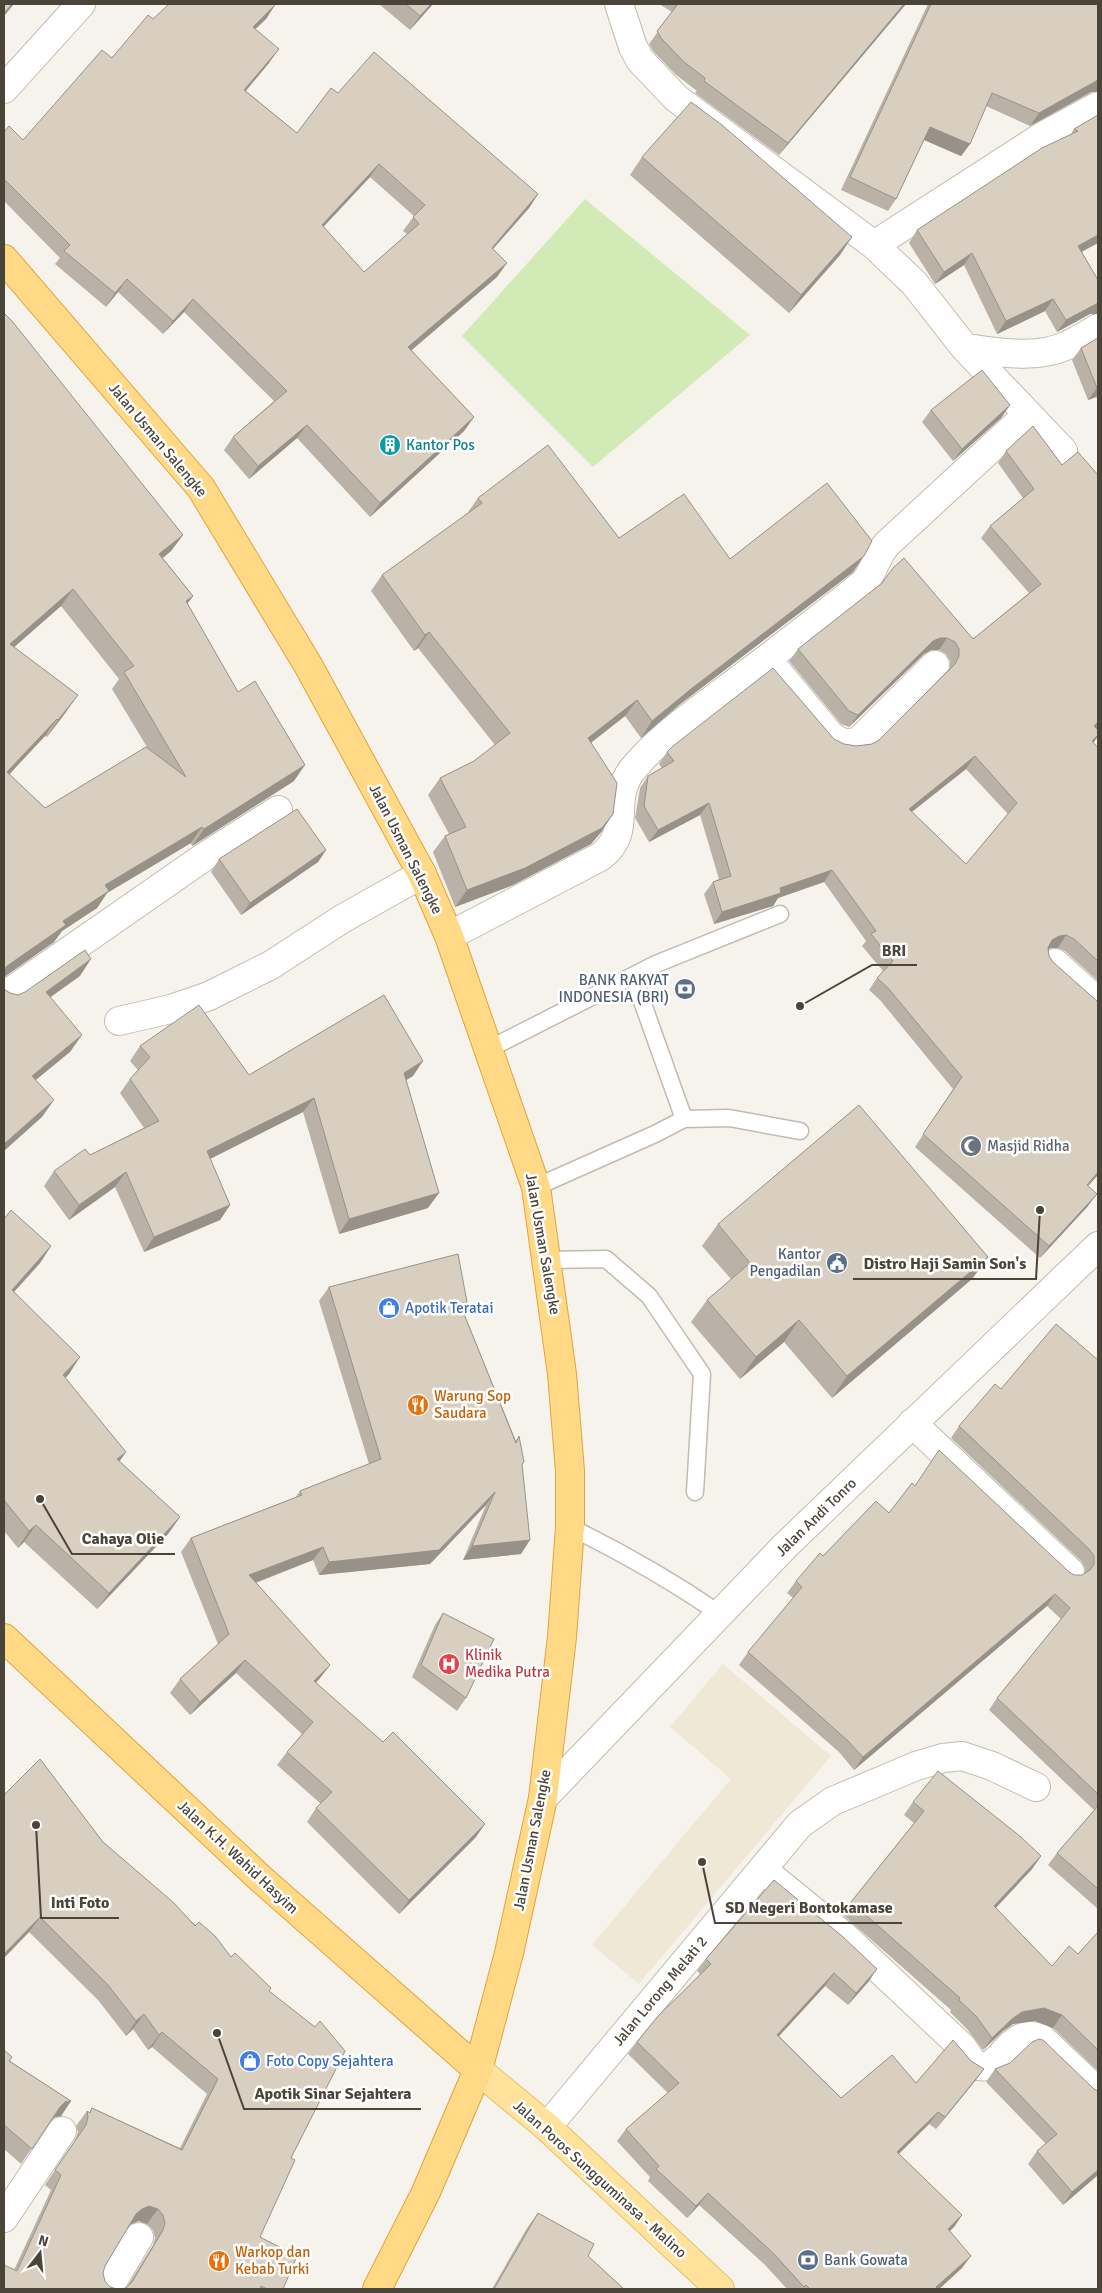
<svg xmlns="http://www.w3.org/2000/svg" width="1102" height="2293" viewBox="0 0 1102 2293" font-family="Signika,sans-serif">
<rect width="100%" height="100%" fill="#f6f3ec"/>
<path fill="#efe8d6" d="M723 1664 831 1756 639 1984 592 1945 731 1779 670 1727Z"/>
<path fill="#d2eab5" d="M585 199 750 335 593 467 462 336Z"/>
<g fill="none" stroke-linecap="round" stroke-linejoin="round">
<g stroke="#c2bbae" stroke-width="19">
<path id="service" d="M633 976 684 1119
M489 1049 656 964 780 914
M536 1187 655 1134 684 1119 729 1118 800 1131
M547 1260 606 1259 649 1296 702 1374 695 1492
M570 1527C623 1553 672 1581 720 1614"/>
</g>
<g stroke="#c2bbae" stroke-width="30">
<path id="minor" d="M619 4 633 47 640 60 676 98 874 245 1043 136 1098 106
M874 245 914 283 965 348C999 352 1036 360 1068 345 1078 340 1088 334 1098 328
M965 348 1063 451
M767 659 830 735C840 743 846 745 859 741L935 665
M449 936 600 857C635 831 607 801 633 769 658 738 694 714 725 690 772 655 818 620 864 583 874 571 876 556 887 544L1028 414
M1055 963 1098 1002
M4 996 204 857 278 810
M119 1021 171 1009 209 996 271 965 342 919 422 874
M912 1423 1070 1572
M763 1870 844 1936 961 2046C967 2052 971 2064 979 2066 1002 2072 1009 2024 1042 2039L1096 2090
M547 2127 800 1824 833 1801 916 1766 943 1758 962 1756 992 1766 1036 1787
M4 2218 62 2131
M108 2289 139 2237"/>
</g>
<g stroke="#c2bbae" stroke-width="30">
<path id="tertiary" d="M4 89 81 4
M543 1798 785 1546 1098 1246"/>
</g>
<g stroke="#e6c16a" stroke-width="30">
<path id="primary" d="M478 2070 547 2127 720 2289"/>
</g>
<g stroke="#e0a43c" stroke-width="30">
<path id="trunk" d="M4 259 201 488 308 665 422 874 449 936 536 1187 562 1374 570 1471V1527L562 1637 543 1798 509 1953 478 2070 426 2192 377 2289
M4 1638 261 1879 478 2070"/>
</g>
<use href="#service" stroke="#fff" stroke-width="16"/>
<use href="#minor" stroke="#fff" stroke-width="28"/>
<use href="#tertiary" stroke="#fff" stroke-width="28"/>
<use href="#primary" stroke="#ffe39c" stroke-width="28"/>
<use href="#trunk" stroke="#ffd985" stroke-width="28"/>
</g>
<path fill="#bab2a6" fill-rule="evenodd" d="M379 4H433L410 30Z
M659 4H906L779 155 695 93 697 91 675 74 653 51 649 44 672 12Z
M928 4H1098L1091 92 1030 126 986 106 970 144 961 156 924 140 896 199 888 211 841 190Z
M275 5 266 19 255 29 269 63 246 91 297 133 338 93 538 194 529 208 493 249 497 277 411 350 474 417 464 431 370 517 297 438 249 479 224 450 233 437 274 401 184 312 163 334 118 292 106 307 55 264 60 258 4 201V132L23 140 153 19ZM370 177 414 216 403 231 407 234 364 272 323 227Z
M1098 115V243L1082 252 1098 280V314H1090L1057 332 1045 311 997 334 964 265 935 284 909 243 917 230 1071 134 1074 129Z
M642 157 840 255 789 313 630 175Z
M4 313 183 535 171 551 163 558 193 596 187 604 238 692 294 781 192 846 191 843 107 893 97 908 62 931 54 942 4 977ZM61 606 119 679 112 689 147 747 45 808 9 774 45 736 47 737 66 712 14 647Z
M1098 338V400L1096 397 1088 400 1072 360 1081 348Z
M1010 405 1001 418 953 461 922 422 931 410Z
M1006 451 1062 465 1098 475V727L1097 728 1098 730V736L1093 743 1098 748V981L1065 951 1058 948H1051L1048 949 1088 1186V1206L1040 1258 915 1147 953 1089 880 1000 869 990 877 978 883 971 862 946 866 941 824 882 778 898 773 906 714 924 704 894 713 882 719 879 700 815 649 842 635 818 640 788 648 776 662 768 659 764 667 752 834 739 844 744 856 746 872 744 879 740 950 668V661L946 654 939 650H931L924 654 849 727 841 724 789 661 798 649 882 583 973 639 1029 593 981 538 990 526 1023 498 998 463ZM966 769 1008 814 966 864 912 812Z
M478 498 619 538 730 559 853 572 679 705 641 738 625 716 591 743 602 831 591 844 513 885 455 907 433 852 445 836 449 834 428 795 440 778 474 761 495 745 418 648 414 651 371 591 382 575 466 515Z
M326 850 318 862 241 915 211 872 219 859Z
M140 1046 249 1075 413 1076 406 1080 428 1208 339 1234 303 1112 210 1159 230 1205 220 1220 144 1252 115 1187 69 1220 44 1186 54 1171 90 1155 144 1128 120 1093 130 1079 138 1070 130 1061Z
M4 1219 51 1246 40 1263 14 1292 69 1374 65 1378 119 1461 180 1517 168 1534 97 1609 24 1542 18 1548 4 1531Z
M718 1224 988 1257 972 1279 832 1398 784 1342 740 1379 691 1322 707 1300 731 1279 702 1246Z
M329 1287 467 1302 462 1309 516 1441 519 1436 522 1464 521 1554 463 1560 486 1505 430 1564 319 1575 313 1560 256 1583 330 1665 320 1678 316 1683 476 1837 399 1914 307 1822 316 1808 321 1804 277 1765 287 1752 302 1734 236 1673 190 1715 170 1693 180 1679 218 1644 181 1552 191 1538 296 1497 300 1491 369 1464 319 1301Z
M1098 1360V1909L1048 1865 1057 1853 1094 1810 989 1710 997 1698 1061 1619 1047 1606 854 1770 839 1752 739 1665 748 1652 793 1598 787 1593 796 1581 823 1556 889 1513 914 1485 1074 1575H1082L1085 1573V1568L1081 1561 951 1438 959 1426 1001 1389Z
M443 1613 466 1698 457 1711 412 1677 435 1625Z
M4 1795 103 1842 269 1991 291 2158 260 2237 283 2289H119L126 2288 128 2285 153 2245 155 2238 153 2230 147 2224 139 2221 131 2224 4 2289 14 2270 51 2190 45 2185 75 2140 78 2132 76 2126 87 2111 89 2113 92 2108 180 2148 207 2094 152 2047 148 2050 133 2029 126 2036 98 2000 29 1932 4 1958Z
M913 1802 1041 1856 1032 1869 996 1908 1052 1966 1078 1954 1098 1932V2071L1053 2028 1035 2021 1013 2024 1003 2031 983 2050 967 2029 950 2012 951 2010 842 1914 851 1902 914 1823 904 1815Z
M774 1880 869 1981 848 2005 825 1986 779 2036 841 2098 916 2083 971 2061 984 2069 975 2081 936 2129 929 2124 899 2154 962 2215 954 2227 950 2231 962 2268 939 2289H787L765 2265 699 2205 687 2218 648 2181 650 2177 617 2141 626 2129 668 2093 628 2054 637 2042 700 1974 697 1971 706 1959Z
M4 2050 10 2061 71 2101 61 2116 55 2117 50 2121 21 2164 4 2149Z
M995 2069 1094 2089 1098 2091V2175L1063 2205 1028 2164 1037 2151 1046 2144 986 2082Z
M538 2213 588 2256 624 2289H492L527 2228Z"/>
<path fill="#979187" d="M12 4H14L4 16V13Z
M431 4H433L410 30 420 16Z
M904 4H906L779 155 788 143Z
M275 5 266 19 243 41 253 27Z
M279 49 269 63 235 103 244 90Z
M1098 80V92H1091L1030 126 1039 113Z
M930 127 970 144 961 156 922 139Z
M379 164 370 177 313 238 322 225Z
M538 194 529 208 482 261 492 248Z
M1098 235V243L1069 258 1078 246Z
M852 237 840 255 789 313 801 295Z
M972 253 964 265 935 284 944 272Z
M507 263 497 277 399 361 408 347Z
M127 279 118 292 106 307 115 293Z
M193 299 184 312 163 334 173 321Z
M1053 299 1045 311 997 334 1006 321Z
M1098 303V314H1090L1057 332 1066 320Z
M1098 387V394L1096 397 1088 400 1097 388Z
M1010 405 1001 418 953 461 962 449Z
M474 417 464 431 370 517 380 503Z
M307 425 297 438 249 479 258 466Z
M183 535 171 551 147 570 159 554Z
M864 556 853 572 679 705 641 738 652 721 691 689Z
M73 589 61 606 4 656 10 644Z
M193 596 181 612 186 601Z
M429 632 418 648 414 651 425 635Z
M940 638H947L939 650H931L924 654 849 727 858 715 933 641Z
M78 695 66 712 47 737 58 720Z
M637 700 625 716 576 754 588 738Z
M57 719 45 736 4 780 7 772Z
M1098 722V727L1086 738 1094 726Z
M1098 735V736L1092 745V741Z
M975 756 966 769 900 821 909 809Z
M305 765 294 781 192 846 204 829Z
M709 803 700 815 649 842 658 830Z
M613 814 602 831 591 844 513 885 455 907 467 890Z
M202 827 191 843 107 893 97 908 62 931 54 942 4 977V970L7 966 63 921 105 885Z
M326 850 318 862 241 915 250 903Z
M832 870 824 882 778 898 773 906 714 924 722 912 780 888Z
M1066 935 1058 948H1051L1044 952 1052 940 1059 936Z
M91 959 80 976 34 1009 46 992Z
M82 1035 70 1052 20 1093 32 1076Z
M423 1061 413 1076 393 1088 404 1073Z
M314 1098 303 1112 196 1166 207 1151Z
M54 1100 42 1117 4 1151V1144Z
M126 1172 115 1187 69 1220 79 1205Z
M1098 1172V1175L1078 1197 1087 1185Z
M439 1193 428 1208 339 1234 349 1219Z
M1097 1194 1088 1206 1040 1258 1049 1246Z
M230 1205 220 1220 144 1252 154 1237Z
M51 1246 40 1263 4 1303 12 1290Z
M988 1257 972 1279 832 1398 847 1376Z
M467 1302 458 1316 460 1304Z
M799 1320 784 1342 740 1379 756 1357Z
M80 1357 69 1374 51 1392 63 1375Z
M126 1452 115 1468 117 1459Z
M495 1492 486 1505 430 1564 319 1575 329 1562Z
M180 1517 168 1534 97 1609 109 1593Z
M36 1525 24 1542 18 1548 29 1531Z
M530 1540 521 1554 463 1560 472 1546Z
M323 1547 313 1560 239 1589 249 1575Z
M1055 1594 1047 1606 854 1770 863 1757Z
M245 1660 236 1673 190 1715 200 1702Z
M330 1665 320 1678 304 1695 314 1681Z
M485 1824 476 1837 399 1914 409 1900Z
M1041 1856 1032 1869 985 1919 994 1906Z
M40 1917 29 1932 4 1958V1954Z
M877 1969 869 1981 848 2005 856 1993Z
M834 1973 825 1986 769 2047 777 2035Z
M1044 2008 1062 2015 1053 2028 1035 2021 1013 2024 1003 2031 983 2050 992 2038 1012 2019 1022 2012Z
M144 2014 133 2029 126 2036 136 2021Z
M162 2032 152 2047 148 2050 159 2035Z
M984 2069 975 2081 936 2129 945 2117Z
M71 2101 61 2116 55 2117 49 2122 60 2107 65 2102Z
M938 2112 929 2124 888 2164 897 2152Z
M1098 2170V2175L1063 2205 1072 2192Z
M708 2193 699 2205 687 2218 696 2206Z
M149 2206 158 2209 147 2224 139 2221 131 2224 126 2229 136 2214 142 2209Z
M962 2215 954 2227 939 2241 948 2229Z
M971 2256 962 2268 939 2289H934L936 2287Z"/>
<path fill="#d8cfc1" stroke="#979187" fill-rule="evenodd" d="M4 4H12L4 13Z
M169 4H274L275 5 253 27 279 49 244 90 297 133 331 88 338 93 374 52 538 194 492 248 507 263 408 347 474 417 380 503 307 425 258 466 233 437 287 391 193 299 173 321 127 279 115 293 64 251 70 245 4 179V132L9 126 23 140 102 50 112 58 148 15 153 19ZM379 164 425 205 413 217 419 224 364 272 322 225Z
M406 4H431L420 16Z
M678 4H904L788 143 704 81 705 78 684 62 661 38 657 31Z
M931 4H1098V80L1039 113 992 93 970 144 930 127 896 199 850 177Z
M691 102 722 125 852 237 801 295 642 157Z
M1098 115V235L1078 246 1098 280V303L1066 320 1053 299 1006 321 972 253 944 272 917 230 1042 148 1078 131 1074 129Z
M4 313 12 321 183 535 159 554 193 596 186 601 238 692 255 681 305 765 204 829 202 827 105 885 109 891 63 921 66 925 7 966 4 970ZM73 589 134 666 124 672 186 777 146 747 45 808 7 772 57 719 58 720 78 695 10 644Z
M1098 338V387L1097 388 1081 348Z
M982 370 1010 405 962 449 931 410Z
M1033 426 1062 465 1078 452 1098 475V722L1094 726 1098 730V735L1092 741 1098 748V961L1074 939 1066 935 1059 936 1052 940 1048 948 1049 956 1053 962 1098 1002V1172L1087 1185 1097 1194 1049 1246 923 1134 962 1077 888 988 877 978 893 961 871 934 876 931 832 870 780 888 781 893 722 912 713 882 731 876 709 803 658 830 644 806 648 776 674 761 667 752 673 746 773 668 834 739 844 744 856 746 872 744 879 740 955 664 959 656V649L955 642 947 638H940L933 641 858 715 849 711 798 649 882 583 893 568 904 558 973 639 1041 584 990 526 1034 489 1006 451ZM975 756 1017 803 966 864 909 809Z
M548 445 619 538 684 494 730 559 827 483 872 541 864 556 691 689 652 721 637 700 588 738 617 783 613 814 602 828 525 868 467 890 445 836 466 827 440 778 474 761 510 733 429 632 425 635 382 575 482 503 478 498Z
M297 809 326 850 250 903 219 859Z
M85 950 91 959 46 992 82 1035 32 1076 54 1100 4 1144V989L10 993 18 995 25 992Z
M384 995 423 1061 404 1073 439 1193 349 1219 314 1098 207 1151 230 1205 154 1237 126 1172 79 1205 54 1171 85 1149 90 1155 159 1121 130 1079 150 1057 140 1046 199 1005 249 1075Z
M859 1105 988 1257 847 1376 799 1320 756 1357 707 1300 750 1263 718 1224Z
M11 1210 51 1246 12 1290 80 1357 63 1375 126 1452 117 1459 180 1517 109 1593 36 1525 29 1531 4 1500V1219Z
M458 1254 467 1302 460 1304 516 1443 519 1436 524 1462 522 1464 530 1540 472 1546 495 1492 439 1550 329 1562 323 1547 249 1575 330 1665 314 1681 383 1742 393 1732 485 1824 409 1900 316 1808 332 1792 287 1752 313 1722 245 1660 200 1702 180 1679 229 1634 191 1538 302 1495 300 1491 381 1459 329 1287Z
M1056 1324 1098 1360V1794L997 1698 1070 1608 1055 1594 863 1757 847 1740 748 1652 802 1587 796 1581 820 1553 823 1556 876 1501 889 1513 912 1483 915 1486 939 1450 1068 1571 1074 1575H1082L1090 1570 1094 1564V1556L1089 1549 959 1426 995 1384 1001 1389Z
M443 1613 494 1639 466 1698 421 1665Z
M40 1759 103 1842 174 1903 195 1926 199 1922 215 1936 231 1957 235 1953 271 1988 269 1991 315 2027 320 2021 345 2051 291 2158 295 2160 260 2237 297 2256 283 2289H267L261 2286 260 2289H119L126 2288 132 2282 163 2230 165 2223 163 2215 158 2209 149 2206 142 2209 136 2214 105 2266 103 2273 105 2281 110 2287 117 2289H4V2265L17 2271 61 2175 55 2170 86 2125 88 2117 87 2111 90 2113 92 2108 182 2150 218 2079 162 2032 159 2035 144 2014 136 2021 108 1985 40 1917 4 1954V1795Z
M938 1771 1021 1837 1041 1856 994 1906 1052 1966 1069 1946 1078 1954 1098 1932V2050L1062 2015 1044 2008 1022 2012 1012 2019 992 2038 976 2016 959 2000 960 1998 851 1902 924 1811 913 1802Z
M1098 1806V1889L1057 1853Z
M774 1880 842 1936 877 1969 856 1993 834 1973 777 2035 841 2098 892 2055 916 2083 953 2040 971 2061 984 2069 945 2117 938 2112 897 2152 962 2215 948 2229 971 2256 936 2287 938 2289H810L806 2285 804 2287 773 2253 708 2193 696 2206 656 2169 659 2166 626 2129 679 2083 637 2042 658 2016 711 1964 706 1959Z
M1039 2039 1043 2040 1094 2089 1098 2091V2170L1072 2192 1037 2151 1057 2134 995 2069 1010 2063 1032 2042Z
M4 2050 12 2057 9 2061 71 2101 65 2102 60 2107 32 2149 4 2125Z
M538 2213 594 2244 588 2256 624 2289H494Z"/>
<defs>
<g id="building-disc" transform="scale(1.125)"><circle r="9.5" fill="#0f9aa8" stroke="#fff"/><path d="M-4-6H4V6H1V3H-1V6H-4ZM-2.5-4.3h1.7v1.8h-1.7ZM.8-4.3h1.7v1.8H.8ZM-2.5-1h1.7V.8h-1.7ZM.8-1h1.7V.8H.8Z" fill="#fff"/></g>
<g id="bank-disc" transform="scale(1.125)"><circle r="9.5" fill="#5c6f8a" stroke="#fff"/><path d="M-6-4H6V4H-6ZM0-2.3a2.3 2.3 0 1 0 0 4.6a2.3 2.3 0 1 0 0-4.6Z" fill="#fff"/></g>
<g id="mosque-disc" transform="scale(1.125)"><circle r="9.5" fill="#6b7280" stroke="#fff"/><path d="M3.5-4.9A6 6 0 1 0 3.5 4.9A5 5 0 1 1 3.5-4.9Z" fill="#fff"/></g>
<g id="civic-disc" transform="scale(1.125)"><circle r="9.5" fill="#5c6f8a" stroke="#fff"/><path d="M-.6-6.5H3V-4.5H.6V-3L4-1V1h2V6H-6V1h2V-1L-.6-3ZM-1.2 2.5V6h2.4V2.5Z" fill="#fff"/></g>
<g id="shop-disc" transform="scale(1.125)"><circle r="9.5" fill="#3f7fe0" stroke="#fff"/><path d="M-5-2.5h2.3a2.7 3.5 0 0 1 5.4 0H5L5.5 6h-11ZM-1.5-2.5h3a1.5 2.3 0 0 0-3 0Z" fill="#fff"/></g>
<g id="restaurant-disc" transform="scale(1.125)"><circle r="9.5" fill="#e8710a" stroke="#fff"/><path d="M-5-6h1v4h1v-4h1v4h1v-4h1v5L-1.5 .5V6h-2V.5L-5-1ZM5-6V6H3V1.5H1.5Q1.5-4 5-6Z" fill="#fff"/></g>
<g id="hospital-disc" transform="scale(1.125)"><circle r="9.5" fill="#e0444e" stroke="#fff"/><path d="M-5-5h3v3.5h4V-5h3V5h-3V1.5h-4V5h-3Z" fill="#fff"/></g>
</defs>
<g fill-rule="evenodd">
<use href="#building-disc" x="390" y="445"/>
<use href="#bank-disc" x="685" y="989"/>
<use href="#mosque-disc" x="971" y="1146"/>
<use href="#civic-disc" x="837" y="1263"/>
<use href="#shop-disc" x="389" y="1308"/>
<use href="#restaurant-disc" x="418" y="1405"/>
<use href="#hospital-disc" x="449" y="1664"/>
<use href="#shop-disc" x="250" y="2061"/>
<use href="#bank-disc" x="808" y="2260"/>
<use href="#restaurant-disc" x="219" y="2261"/>
</g>
<g text-anchor="middle" dominant-baseline="central" stroke-width="5" stroke-linejoin="round" paint-order="stroke">
<g font-size="15" fill="#4b4439" stroke="#fff">
<text transform="translate(158 440) rotate(50)">Jalan Usman Salengke</text>
<text transform="translate(406 849) rotate(63)">Jalan Usman Salengke</text>
<text transform="translate(543 1244) rotate(80)">Jalan Usman Salengke</text>
<text transform="translate(816 1517) rotate(-44)">Jalan Andi Tonro</text>
<text transform="translate(532 1840) rotate(-79)">Jalan Usman Salengke</text>
<text transform="translate(238 1857) rotate(43)">Jalan K.H. Wahid Hasyim</text>
<text transform="translate(660 1991) rotate(-50)">Jalan Lorong Melati 2</text>
<text transform="translate(600 2179) rotate(42)">Jalan Poros Sungguminasa - Malino</text>
</g>
<g font-size="15" fill="#0d838f" stroke="#fff" text-anchor="start">
<text x="406" y="445">Kantor Pos</text>
</g>
<g font-size="15" fill="#4e5e75" stroke="#fff" text-anchor="end">
<text x="669" y="980">BANK RAKYAT<tspan x="669" dy="17">INDONESIA (BRI)</tspan></text>
<text x="821" y="1254">Kantor<tspan x="821" dy="17">Pengadilan</tspan></text>
<text x="824" y="2260" text-anchor="start">Bank Gowata</text>
</g>
<g font-size="15" fill="#5b616d" stroke="#fff" text-anchor="start">
<text x="987" y="1146">Masjid Ridha</text>
</g>
<g font-size="15" fill="#366cbe" stroke="#fff" text-anchor="start">
<text x="405" y="1308">Apotik Teratai</text>
<text x="266" y="2061">Foto Copy Sejahtera</text>
</g>
<g font-size="15" fill="#c56008" stroke="#fff" text-anchor="start">
<text x="434" y="1396">Warung Sop<tspan x="434" dy="17">Saudara</tspan></text>
<text x="235" y="2252">Warkop dan<tspan x="235" dy="17">Kebab Turki</tspan></text>
</g>
<g font-size="15" fill="#be3a42" stroke="#fff" text-anchor="start">
<text x="465" y="1655">Klinik<tspan x="465" dy="17">Medika Putra</tspan></text>
</g>
</g>
<path fill="none" stroke="#4b4439" stroke-width="2" d="M800 1006L872 965H917M1040 1210L1036 1279H853M40 1499L72 1554H175M36 1825L41 1918H119M702 1862L715 1923H902M217 2033L244 2109H421"/>
<g fill="#4b4439" stroke="#fff" stroke-width="2">
<circle cx="800" cy="1006" r="5"/>
<circle cx="1040" cy="1210" r="5"/>
<circle cx="40" cy="1499" r="5"/>
<circle cx="36" cy="1825" r="5"/>
<circle cx="702" cy="1862" r="5"/>
<circle cx="217" cy="2033" r="5"/>
</g>
<g font-size="16" text-anchor="middle" font-weight="bold" fill="#4b4439" stroke="#fff" stroke-width="5" stroke-linejoin="round" paint-order="stroke">
<text x="894" y="956">BRI</text>
<text x="945" y="1269">Distro Haji Samin Son's</text>
<text x="123" y="1544">Cahaya Olie</text>
<text x="80" y="1908">Inti Foto</text>
<text x="809" y="1913">SD Negeri Bontokamase</text>
<text x="333" y="2099">Apotik Sinar Sejahtera</text>
</g>
<rect width="1102" height="2293" fill="none" stroke="#4b4439" stroke-width="10"/>
<g transform="translate(40 2253) rotate(16)" stroke="#ffffff" stroke-width="4" paint-order="stroke">
<path d="M0-4L9 19L0 12L-9 19Z" fill="#4b4439"/>
<text y="-8" font-size="14" font-weight="bold" text-anchor="middle" fill="#4b4439">N</text>
</g>
</svg>
